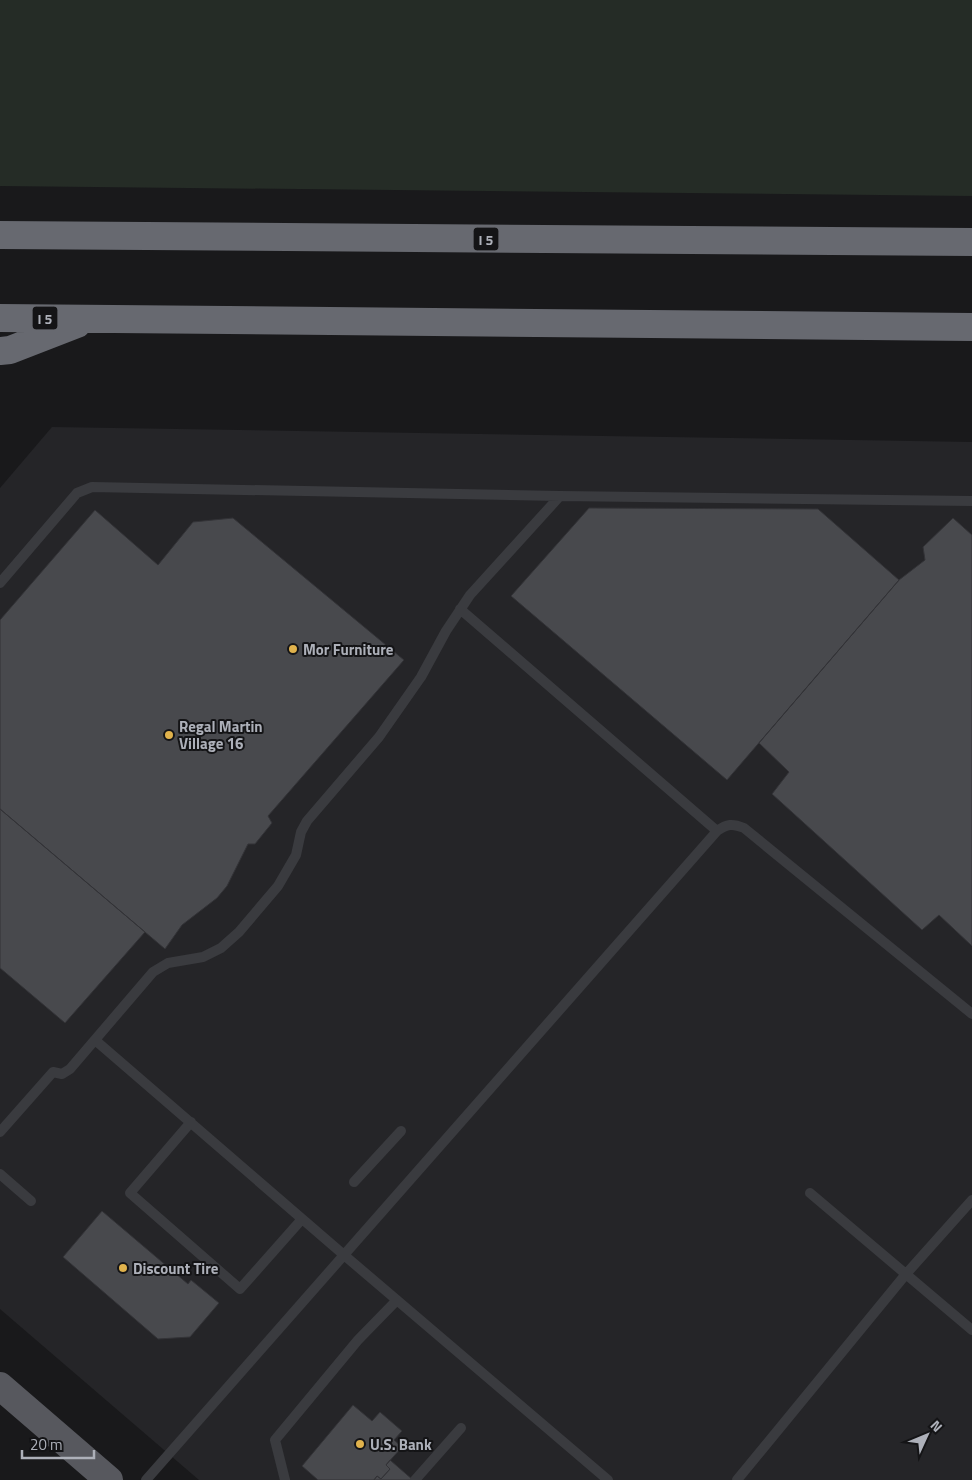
<svg xmlns="http://www.w3.org/2000/svg" width="972" height="1480" viewBox="0 0 972 1480" font-family="'Titillium Web',sans-serif">
<rect width="100%" height="100%" fill="#19191b"/>
<path fill="#252528" d="M52 427 972 442V1480H199L0 1309V488Z"/>
<path fill="#252c26" d="M0 0H972V196L0 186Z"/>
<path fill="#48494d" stroke="#333337" d="M589 508 818 509 899 580 727 780 511 596Z
M95 510 158 565 193 522 233 518 404 660 268 816 272 823 255 844H248L227 886 217 898 182 925 165 949 0 809V620Z
M953 518 972 535V946L939 915 922 930 772 794 789 772 759 743 899 580 925 560 923 547Z
M0 809 145 932 65 1023 0 968Z
M102 1211 188 1284 191 1280 219 1303 190 1337 158 1339 63 1257Z
M353 1405 372 1421 380 1412 402 1431 394 1440 402 1447 386 1465 390 1469 381 1479 377 1476 374 1480H318L302 1466Z
M390 1460 413 1480H374L377 1476 381 1479 390 1469 386 1465Z"/>
<g fill="none" stroke-linecap="round" stroke-linejoin="round">
<path stroke="#3a3b3f" stroke-width="10" d="M0 583 77 493 92 487 560 496 972 501
M460 609 717 831
M95 1040 344 1255 608 1480
M191 1122 130 1193 240 1289 302 1219
M0 1132 53 1072 62 1074 70 1069 153 972 168 963 203 957 221 948 239 932 278 886 296 855 301 832 307 821 379 737 421 677 446 631 470 595 560 496
M0 1174 31 1201
M354 1182 401 1131
M810 1193 972 1330
M146 1480 717 831C727 824 732 823 744 828L972 1014
M285 1480 275 1440 358 1340 397 1300
M415 1480 461 1428
M737 1480 906 1274 972 1200"/>
<path stroke="#57585e" stroke-width="28" d="M0 1386 109 1480"/>
<path stroke="#676970" stroke-width="28" d="M0 235 972 242
M0 318 972 327
M0 351 10 350 77 324"/>
</g>
<g fill="#e0b24c" stroke="#141416" stroke-width="2">
<circle cx="293" cy="649" r="5"/>
<circle cx="169" cy="735" r="5"/>
<circle cx="123" cy="1268" r="5"/>
<circle cx="360" cy="1444" r="5"/>
</g>
<g text-anchor="middle" dominant-baseline="central" stroke-width="4" stroke-linejoin="round" paint-order="stroke">
<g fill="#141416" stroke="#7f8188" stroke-width="1">
<rect x="473.5" y="227.5" width="25" height="23" rx="4"/>
<rect x="32.5" y="306.5" width="25" height="23" rx="4"/>
</g>
<g font-size="14" font-weight="bold" fill="#adb0b9">
<text x="486" y="239">I 5</text>
<text x="45" y="318">I 5</text>
</g>
<g font-size="15" font-weight="bold" fill="#adb0b9" stroke="#141416" text-anchor="start">
<text x="303" y="649">Mor Furniture</text>
<text x="179" y="726">Regal Martin<tspan x="179" dy="17">Village 16</tspan></text>
<text x="133" y="1268">Discount Tire</text>
<text x="370" y="1444">U.S. Bank</text>
</g>
</g>
<g transform="translate(927 1435) rotate(46)" stroke="#141416" stroke-width="4" paint-order="stroke">
<path d="M0-4L9 19L0 12L-9 19Z" fill="#adb0b9"/>
<text y="-8" font-size="14" font-weight="bold" text-anchor="middle" fill="#adb0b9">N</text>
</g>
<path d="M22 1450v8h72v-8" fill="none" stroke="#adb0b9" stroke-width="2.5"/>
<text x="30" y="1450" font-size="15" fill="#adb0b9" stroke="#141416" stroke-width="4" paint-order="stroke">20 m</text>
</svg>
